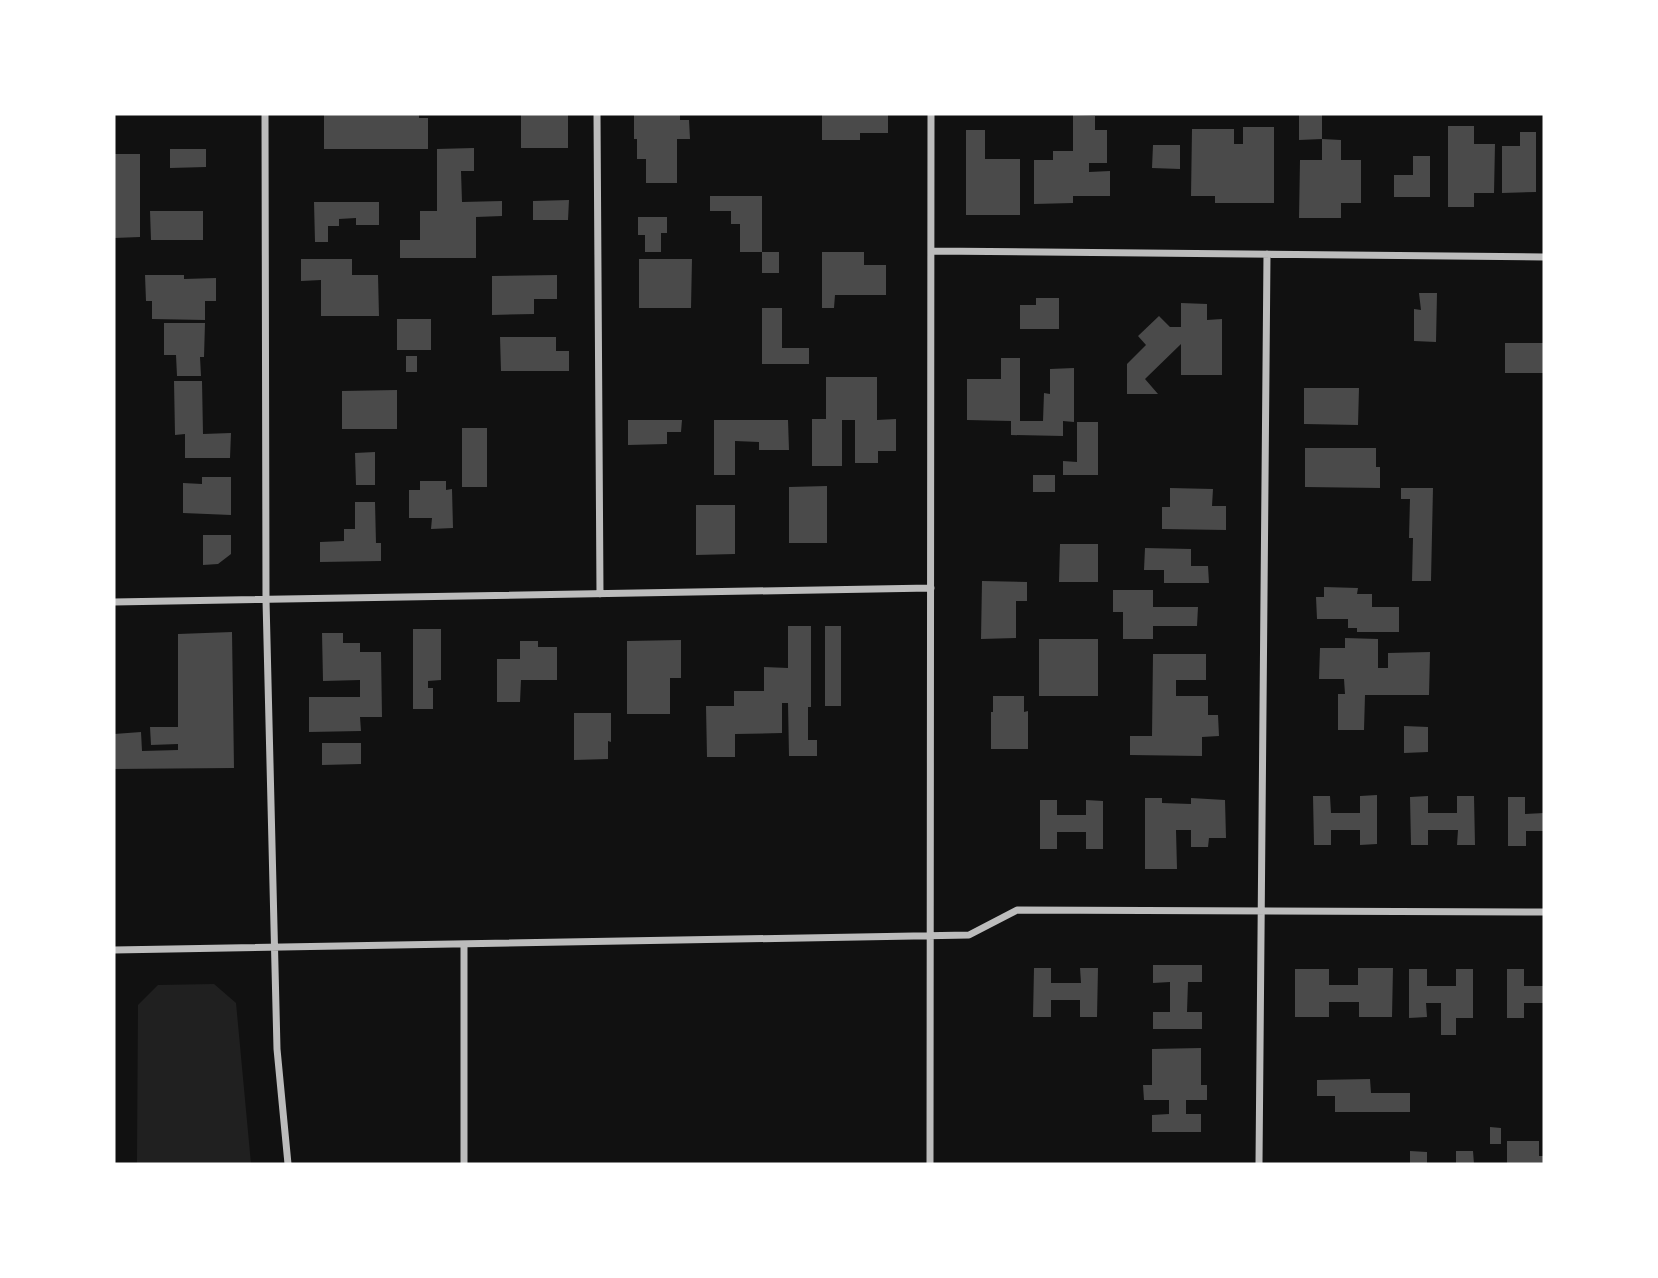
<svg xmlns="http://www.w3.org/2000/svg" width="1658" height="1278" viewBox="0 0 1658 1278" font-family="Georgia,serif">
<rect width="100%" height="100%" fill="#111"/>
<path fill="#202020" d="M214 984 236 1003 251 1164H137L138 1005 158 985Z"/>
<path fill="#4a4a4a" d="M324 114H419V118H428V149H324Z
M521 114H568V148H521Z
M634 114H680V120H689L690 139H677V183H646V159H637V139H634Z
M822 114H888V133H860V140H822Z
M1299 114H1322V139L1299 140Z
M1073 115 1095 116V130H1107V163H1089V172L1110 171V196H1073V203L1034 204V160H1053V151H1073Z
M1448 126H1474V144H1495L1494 193H1474V207H1448Z
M1243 127H1274V203H1215V196H1191L1192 129H1234V144H1243Z
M966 130H985V159H1020V215H966Z
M1520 132H1536V192L1502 193V146H1520Z
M1322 139 1341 140V160H1361V203H1341V218H1299L1300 160H1322Z
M1153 145H1180V169L1152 168Z
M474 148V171H461L462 202 502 201V216L476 217V258H400V240H420V211H437V149Z
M170 149H206V167L170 168Z
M114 154H140V237L114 238Z
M1413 156H1430V197H1394V175H1413Z
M710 196H762V252H779V273H762V252H740V224H731V211H710Z
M569 200 568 220H533V201Z
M314 202H379V225H356V218L339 219V226H328V242H315Z
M150 211H203V240H151Z
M638 217H667V233H661V252H645V235H638Z
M822 252H864V265H886V295H835L834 308H822Z
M301 259H352V275H378L379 316H321V280L301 281Z
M639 259H692L691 308H639Z
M145 275H184V279L216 278V301H205V320L152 319V301H146Z
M557 275V299H534V314L492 315V276Z
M1419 293H1437L1436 342 1414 341V309L1421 310Z
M1036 298H1059V329H1020V305H1036Z
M1181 303 1207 304V320L1222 319V375H1181V344L1145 379 1158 394H1127V364L1146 345 1138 336 1159 316 1170 327H1181Z
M762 308H782V348H809V364H762Z
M397 319H431V350H397Z
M164 323H205L204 357H200L201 376H177L176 355H164Z
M500 337H556V351H569V371H501Z
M1505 343H1544V373H1505Z
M406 356H417V372H406Z
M1001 358H1020V421H1043L1044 393 1050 394V369L1074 368V422L1063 421V436L1011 435V421L967 420V379H1001Z
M826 377H877V420L896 419V451H878V463H855V420H842V466H812V419H826Z
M174 381H202L203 434 231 433 230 458H185V434L175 435Z
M1304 388H1359L1358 425 1304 424Z
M397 390V429H342V391Z
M628 420H682L681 432H667V444L628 445Z
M714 420H788L789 450H759V442L735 441V475H714Z
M1077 422H1098V475H1063V461L1077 462Z
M462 428H487V487H462Z
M1305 448H1376V467H1380V488L1305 487Z
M375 452V485H356L355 453Z
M1033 475H1055V492H1033Z
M202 477H231V515L183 513V483L202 484Z
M420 481H446V490L452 489 453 528 431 529 432 518H409V490H420Z
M827 486V543H789V487Z
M1170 488 1213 489 1212 506H1226V530L1162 529V507H1170Z
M1401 488H1433L1431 581H1412L1413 538H1409L1410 499H1401Z
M355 502H375L376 543H381V561L320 562V542L344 541V529H355Z
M696 505H735V554L696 555Z
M203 535H231V554L218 564 203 565Z
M1060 544H1098V582H1059Z
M1145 548 1191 549V566H1208L1209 583H1164V570H1144Z
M982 581 1027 582V601H1016V638L981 639Z
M1324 587 1358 588 1357 594H1372V607H1399V632H1357V628H1348V619H1317L1316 597H1324Z
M1113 590H1153V607H1198L1197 626H1153V639H1123V612H1113Z
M788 626H811V707H808V740H817V756H789L788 703H782V733L735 734V757H707L706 706H734V691H764V667L788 668Z
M825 626H841V706H825Z
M413 629H441V680L428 681V688H433V709H413Z
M232 632 234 768 114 769V734L141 732 142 751 178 750V744L151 745 150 727H178V634Z
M322 633H343V643H360V652H381L382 717H360L361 731 309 732V697H360V680L323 681Z
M1345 638 1378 639V668H1388V653L1430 652 1429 695H1365L1364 730H1338V694H1345L1344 679H1319L1320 648H1345Z
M1039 639H1098V696H1039Z
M681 640V678H670V714H627V641Z
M520 641H538V647H557V680H521L520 702H497V659H520Z
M1153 654H1206V680H1176V696H1208V715H1218L1219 736 1202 737V756L1130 755V736H1152Z
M993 696H1024V712L1028 711V749H991V712H993Z
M574 713H611V742L608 741V759L574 760Z
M1404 726 1428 727V752L1404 753Z
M322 743H361V764L322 765Z
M1377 795V844L1360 845V830H1331V845H1314L1313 796H1330L1331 813H1360V796Z
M1428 796V813H1457V796H1474L1475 845H1457L1458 830H1428V845H1411L1410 797Z
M1508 797H1525V814L1544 813V831H1526V846H1508Z
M1145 798H1162V803L1191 804V798L1225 800 1226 838H1209L1208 847H1191V830H1176L1177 869H1145Z
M1040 800H1057V815H1086V800L1103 801V849H1086V832H1057V849H1040Z
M1153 965H1202V982H1188L1187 1012H1202V1029H1153V1012H1170V982L1153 983Z
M1034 968H1051V983H1081L1080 968H1098L1097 1017H1080V1000H1051V1017H1033Z
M1358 968H1393L1392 1017H1359V1002H1329V1017H1295V969H1329V985H1358Z
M1409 969H1427V986H1456V969H1473V1018H1456V1035H1441V1003H1426L1427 1017 1409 1018Z
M1507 969H1524V986H1544V1003H1524V1018H1507Z
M1201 1048V1085H1207V1100H1186V1114H1201V1132H1152V1115L1169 1114V1100H1144L1143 1085H1152V1049Z
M1370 1079 1371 1093H1410V1112H1335V1096H1317V1080Z
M1490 1127 1501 1128V1144H1490Z
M1507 1141H1539V1156H1544V1164H1507Z
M1410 1151 1427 1152V1164H1410Z
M1456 1151H1473L1474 1164H1456Z"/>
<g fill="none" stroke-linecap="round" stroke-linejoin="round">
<path stroke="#bcbcbc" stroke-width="7" d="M265 114 266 600 277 1049 288 1164
M597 114 600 594
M931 251 1544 257
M114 602 931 588
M114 950 969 935 1017 910 1544 912
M464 1164V944
M930 1164 931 114
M1259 1164 1267 254"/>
</g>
<rect width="1658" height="1278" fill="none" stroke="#ffffff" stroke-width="231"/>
</svg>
